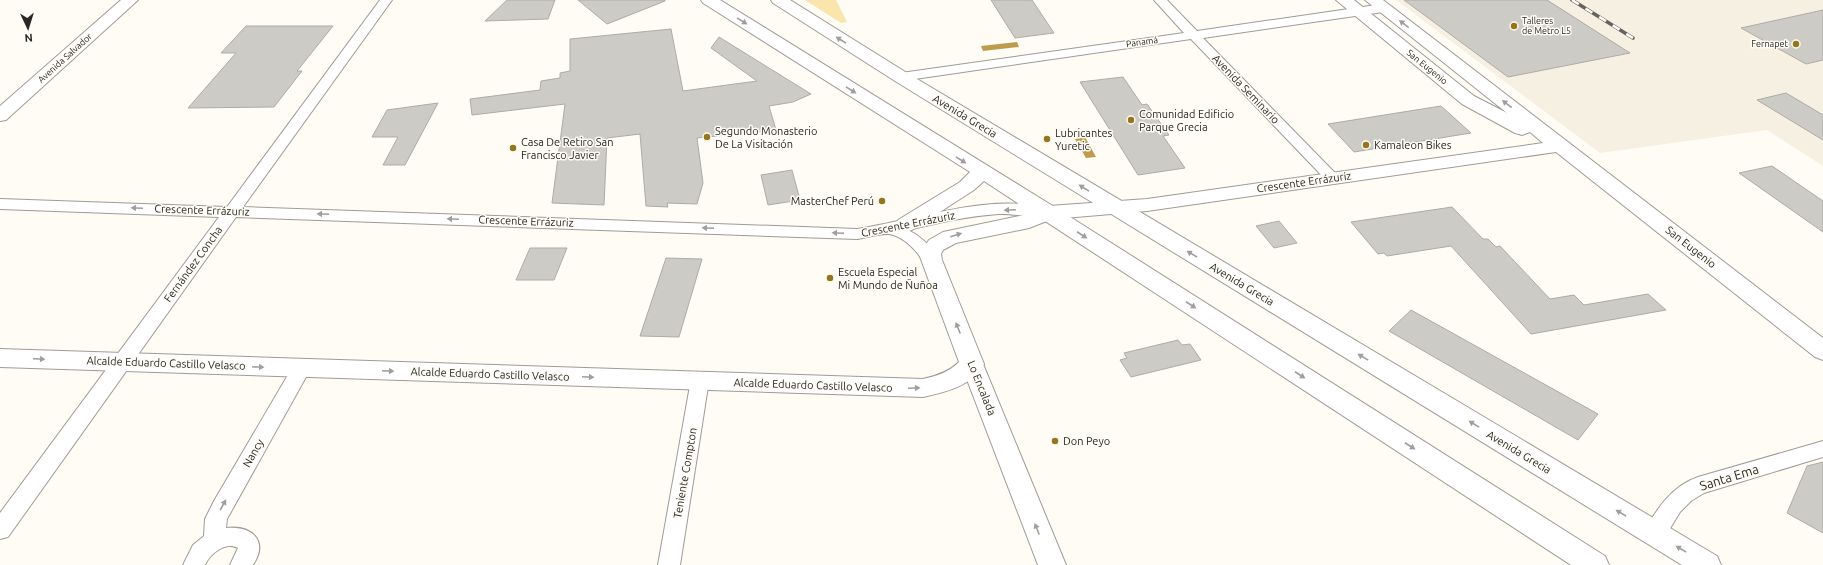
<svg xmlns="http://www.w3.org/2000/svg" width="1823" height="565" viewBox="0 0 1823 565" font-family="Ubuntu,sans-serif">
<rect width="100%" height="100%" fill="#fefcf5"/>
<path fill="#f6f0e3" d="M1396 0H1823V166L1767 130 1600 153Z"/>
<path fill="#fce5ad" d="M805 0H836L847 22 841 23Z"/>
<path fill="#bd9c4c" d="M1017 42 1019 47 983 51 981 46Z
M1085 137 1096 157 1086 158 1075 139Z"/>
<path fill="#cdcbc5" stroke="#adaba5" d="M507 0H555L548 19 485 21Z
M578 0H665V1L607 24Z
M991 0H1032L1054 33 1015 38Z
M1404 0H1547L1630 53 1508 77Z
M1823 10V60L1806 64 1741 28Z
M246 26H333L297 71H302L274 107 188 108 236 53H221Z
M671 29 683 91 757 81 711 48 719 37 811 94 793 102 769 106 776 130 697 138 703 183 697 204 667 203 668 207 646 206 640 134 607 138 604 205 552 203 565 104 472 115 470 99 540 90 541 81 560 78V73L570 71V39Z
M1123 77 1142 105 1147 104 1169 135 1163 136 1185 168 1138 175 1080 82Z
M1786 93 1823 115V140L1757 100Z
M438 103 405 165H383L398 137H372L387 110Z
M1441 106 1471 133 1354 152 1328 124Z
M1772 166 1823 201V232L1739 173Z
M792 170 800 200 768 205 761 175Z
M1452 207 1483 239H1488L1496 247 1500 246 1550 299 1574 295 1584 305 1648 294 1666 310 1531 334 1451 246 1387 256 1384 253 1378 254 1351 222Z
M1279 221 1297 243 1274 248 1256 226Z
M530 248H567L554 280H516Z
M666 258 702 259 679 337 640 336Z
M1411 310 1598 414 1578 440 1389 331Z
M1178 340 1182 345 1190 344 1201 360 1131 377 1120 360 1127 358 1124 353Z
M1823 462V533L1787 513 1807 466Z"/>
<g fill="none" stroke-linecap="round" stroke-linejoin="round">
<g stroke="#9f9c96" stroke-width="2">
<path id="minor" d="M380 0H392L243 207 857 229C921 219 990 192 1055 209L1057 213 1055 217C1042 220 1015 213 999 214 968 216 938 223 908 230 922 237 931 246 939 260L937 264 931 266 925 264C918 252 904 236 889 234 879 233 866 238 857 239L236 217 8 537 0 539V513L219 217 0 209V199L227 207Z
M1154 0H1167L1197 31 1383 4 1387 5 1389 8 1387 11 1383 12 1203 38 1337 175 1340 178 1337 181H1327L1191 39 901 81 896 80 894 77 896 74 901 73 1184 33Z
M302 361 309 363 311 368 227 519 226 528C252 525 269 541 253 565H230L238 548C225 541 210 554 205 565H183L193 545 204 536 205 519 214 501 295 363Z
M700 373 707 375 709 380 680 565H658L691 380 693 375Z
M1823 441V457L1704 493 1691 501 1680 512 1663 540 1655 542 1647 540 1644 533C1656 509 1672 486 1698 477Z"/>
</g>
<g stroke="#9f9c96" stroke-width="2">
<path id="tertiary" d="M972 355 980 358 983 364 1066 565H1038L961 364 964 358Z"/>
</g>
<g stroke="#9f9c96" stroke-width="2">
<path id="secondary" d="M121 0H138L6 120 0 121V106Z
M1336 0H1354L1474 96 1507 113 1365 0H1383L1823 338V360L1815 357 1556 152 1147 211 1052 219 1029 228 956 243 943 250 941 254 942 260 984 364C972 386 946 392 923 397L0 367V349L923 379C937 376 949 372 959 362L919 254 929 240 943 232 1024 215 1049 206 1147 199 1543 143 1530 132 1522 135 1515 133 1462 104Z"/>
</g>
<g stroke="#9f9c96" stroke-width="2">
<path id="primary" d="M701 0H720L1056 208 1605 556 1609 565H1571L984 181 974 190 912 230 905 232 898 230 895 225 898 220 960 182 970 172 703 3Z
M771 0H790L907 73 1717 556 1721 565H1682L895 81 773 3Z"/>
</g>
<use href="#minor" fill="#fff" fill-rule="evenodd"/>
<use href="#tertiary" fill="#fff" fill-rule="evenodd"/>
<use href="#secondary" fill="#fff" fill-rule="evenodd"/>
<use href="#primary" fill="#fff" fill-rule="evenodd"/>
<g stroke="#646360" stroke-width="3.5">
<path id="rail" d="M1572 0 1633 38"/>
</g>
<use href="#rail" stroke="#fefcf5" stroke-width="2.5" stroke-dasharray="8" stroke-linecap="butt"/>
</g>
<defs><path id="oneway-solid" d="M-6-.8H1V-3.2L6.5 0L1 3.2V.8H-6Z"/></defs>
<g fill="#9f9e9d">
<use href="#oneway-solid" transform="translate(742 21) rotate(32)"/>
<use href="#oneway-solid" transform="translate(1404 24) rotate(-142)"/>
<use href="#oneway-solid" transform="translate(841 40) rotate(-148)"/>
<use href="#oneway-solid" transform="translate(851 90) rotate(32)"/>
<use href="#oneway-solid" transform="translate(1507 104) rotate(-142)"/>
<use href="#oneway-solid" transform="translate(961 160) rotate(32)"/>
<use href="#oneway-solid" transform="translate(1084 188) rotate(-148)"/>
<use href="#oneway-solid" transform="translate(137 208) rotate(-178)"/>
<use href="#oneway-solid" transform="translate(1010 210) rotate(178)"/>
<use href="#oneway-solid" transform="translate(323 214) rotate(-178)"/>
<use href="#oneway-solid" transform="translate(453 219) rotate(-178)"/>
<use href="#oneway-solid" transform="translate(708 228) rotate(-178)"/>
<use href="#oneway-solid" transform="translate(838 233) rotate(-178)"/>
<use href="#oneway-solid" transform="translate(956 235) rotate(-17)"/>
<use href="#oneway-solid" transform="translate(1082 235) rotate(33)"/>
<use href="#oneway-solid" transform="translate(1192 254) rotate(-149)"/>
<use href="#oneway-solid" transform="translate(1191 305) rotate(33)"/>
<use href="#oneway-solid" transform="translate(958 328) rotate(-112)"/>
<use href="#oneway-solid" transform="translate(1363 357) rotate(-149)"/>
<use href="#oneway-solid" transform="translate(39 359) rotate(2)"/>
<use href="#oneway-solid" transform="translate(258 367) rotate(2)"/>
<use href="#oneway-solid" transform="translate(388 371) rotate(2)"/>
<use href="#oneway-solid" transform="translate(1300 375) rotate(33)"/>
<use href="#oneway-solid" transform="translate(588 377) rotate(2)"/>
<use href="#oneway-solid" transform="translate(914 388) rotate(-2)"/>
<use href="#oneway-solid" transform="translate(1474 424) rotate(-149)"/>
<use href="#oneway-solid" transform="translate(1410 446) rotate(33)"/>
<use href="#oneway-solid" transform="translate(223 505) rotate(-61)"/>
<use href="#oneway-solid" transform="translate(1621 513) rotate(-149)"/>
<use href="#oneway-solid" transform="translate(1037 529) rotate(-112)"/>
<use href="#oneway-solid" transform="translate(1681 549) rotate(-149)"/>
</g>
<g fill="#95751d" stroke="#fefcf5" stroke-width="1.5">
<circle cx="1514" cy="26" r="4"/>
<circle cx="1796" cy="44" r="4"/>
<circle cx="1131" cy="120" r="4"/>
<circle cx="707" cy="137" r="4"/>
<circle cx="1047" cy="139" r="4"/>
<circle cx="1366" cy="145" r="4"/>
<circle cx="513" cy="148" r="4"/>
<circle cx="882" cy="201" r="4"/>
<circle cx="830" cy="278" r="4"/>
<circle cx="1055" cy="441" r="4"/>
</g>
<g text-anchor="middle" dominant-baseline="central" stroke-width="3" stroke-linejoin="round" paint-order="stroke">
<g font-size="9" fill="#292826" stroke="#fefcf5" text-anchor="start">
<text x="1522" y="21">Talleres<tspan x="1522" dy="10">de Metro L5</tspan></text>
<text x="1788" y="44" text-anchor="end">Fernapet</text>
</g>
<g font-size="9" fill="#292826" stroke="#fefcf5">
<text transform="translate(1142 42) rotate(-8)">Panamá</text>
<text transform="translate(65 58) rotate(-42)">Avenida Salvador</text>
<text transform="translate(1427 67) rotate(39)">San Eugenio</text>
</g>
<g font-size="11" fill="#292826" stroke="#fefcf5">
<text transform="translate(1246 89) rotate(46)">Avenida Seminario</text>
<text transform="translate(965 116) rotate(31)">Avenida Grecia</text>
<text transform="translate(1304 182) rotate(-8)">Crescente Errázuriz</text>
<text transform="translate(202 210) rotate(2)">Crescente Errázuriz</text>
<text transform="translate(526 221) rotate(2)">Crescente Errázuriz</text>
<text transform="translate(908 224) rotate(-11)">Crescente Errázuriz</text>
<text transform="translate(1691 247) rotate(38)">San Eugenio</text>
<text transform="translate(193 264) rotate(-54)">Fernández Concha</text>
<text transform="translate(1242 284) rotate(31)">Avenida Grecia</text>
<text transform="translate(166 363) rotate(2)">Alcalde Eduardo Castillo Velasco</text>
<text transform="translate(490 374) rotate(2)">Alcalde Eduardo Castillo Velasco</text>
<text transform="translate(813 385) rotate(2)">Alcalde Eduardo Castillo Velasco</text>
<text transform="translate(982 388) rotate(68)">Lo Encalada</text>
<text transform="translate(1519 452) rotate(31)">Avenida Grecia</text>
<text transform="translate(253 453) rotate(-60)">Nancy</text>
<text transform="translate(685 473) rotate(-80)">Teniente Compton</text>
</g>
<g font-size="11" fill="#292826" stroke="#fefcf5" text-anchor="start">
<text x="1139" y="114">Comunidad Edificio<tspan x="1139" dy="13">Parque Grecia</tspan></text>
<text x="715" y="131">Segundo Monasterio<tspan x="715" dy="13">De La Visitación</tspan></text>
<text x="1055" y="133">Lubricantes<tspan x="1055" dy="13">Yuretic</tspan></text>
<text x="521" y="142">Casa De Retiro San<tspan x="521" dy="13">Francisco Javier</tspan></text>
<text x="1374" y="145">Kamaleon Bikes</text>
<text x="874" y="201" text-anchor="end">MasterChef Perú</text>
<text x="838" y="272">Escuela Especial<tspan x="838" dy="13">Mi Mundo de Ñuñoa</tspan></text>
<text x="1063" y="441">Don Peyo</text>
</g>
<g font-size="13" fill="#292826" stroke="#fefcf5">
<text transform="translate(1729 477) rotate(-17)">Santa Ema</text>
</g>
</g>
<g transform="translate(28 28) rotate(176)" stroke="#fefcf5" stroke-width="3" paint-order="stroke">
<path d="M0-3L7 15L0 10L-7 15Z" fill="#292826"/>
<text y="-6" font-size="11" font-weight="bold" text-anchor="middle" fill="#292826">N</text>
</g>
</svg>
